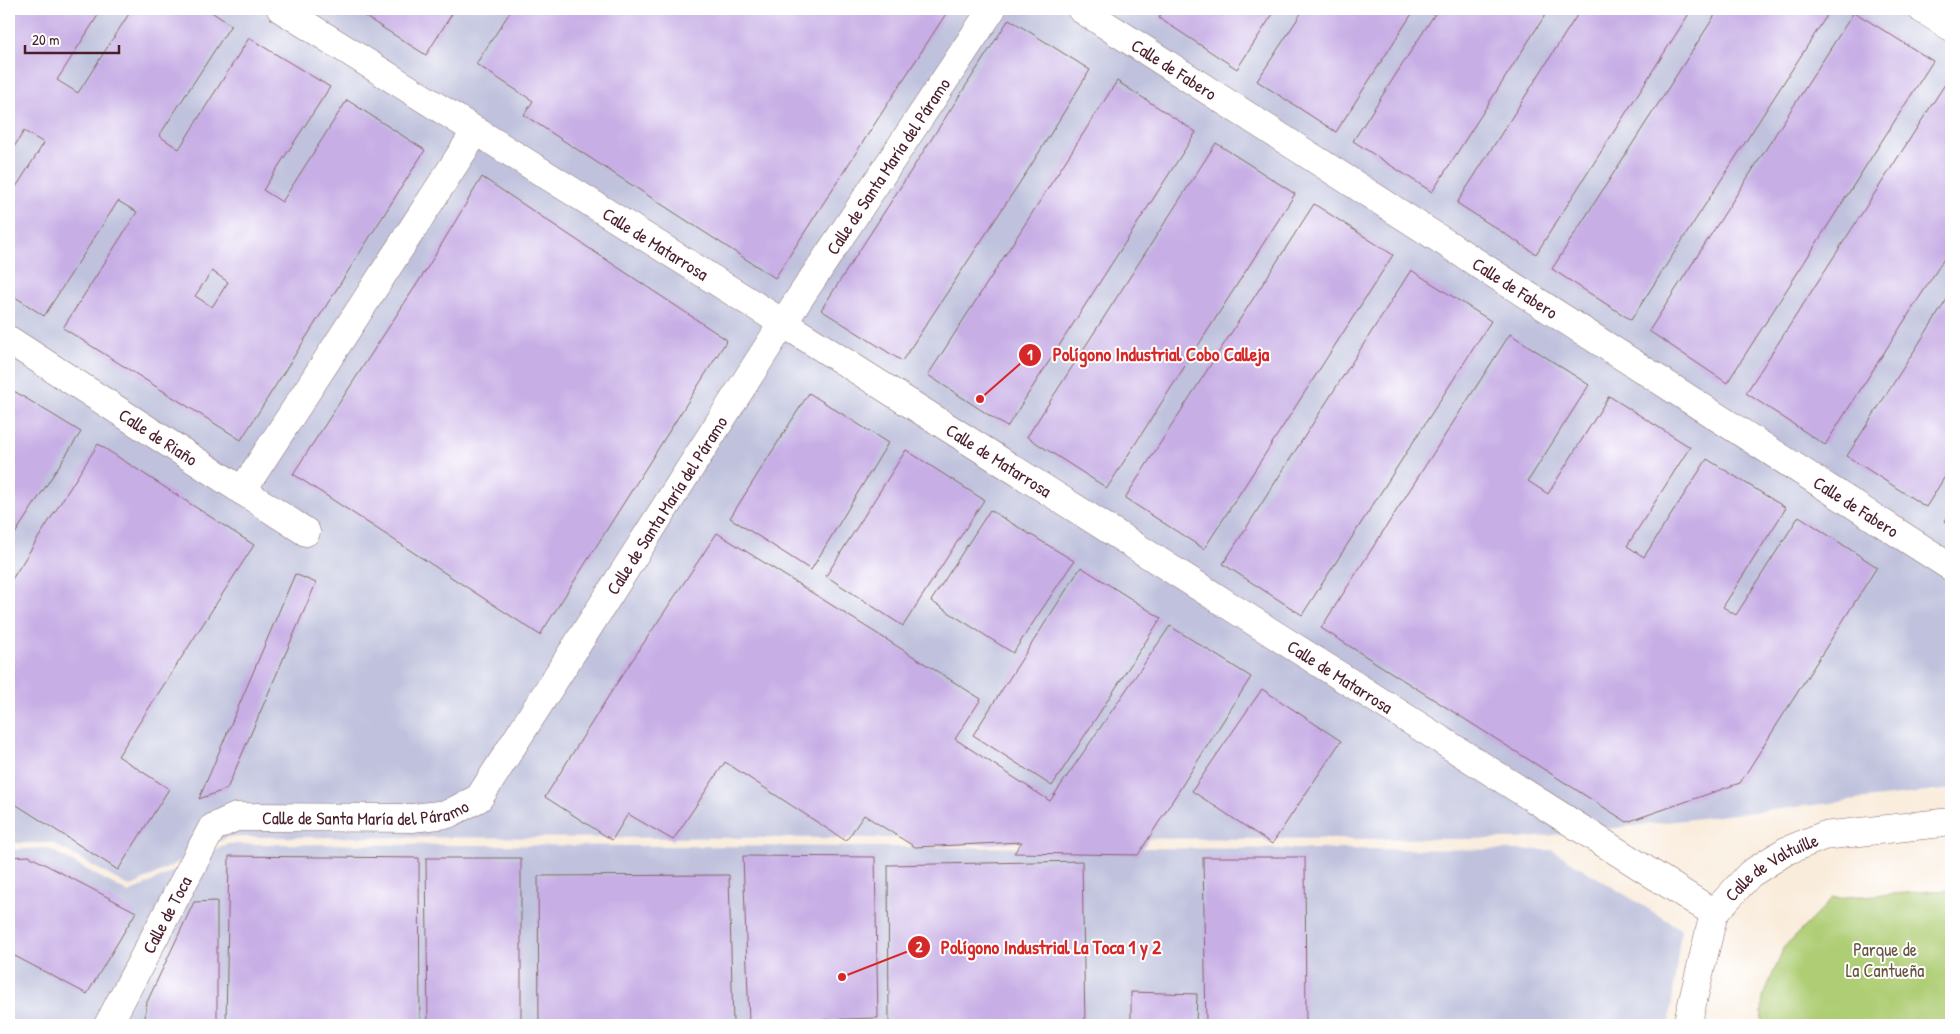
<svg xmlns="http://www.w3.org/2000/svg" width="1960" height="1034" viewBox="0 0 1960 1034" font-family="'Patrick Hand',sans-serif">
<rect width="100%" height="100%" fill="#fff"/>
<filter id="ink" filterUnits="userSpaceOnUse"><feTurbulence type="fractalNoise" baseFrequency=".02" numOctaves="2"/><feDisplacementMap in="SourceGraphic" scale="10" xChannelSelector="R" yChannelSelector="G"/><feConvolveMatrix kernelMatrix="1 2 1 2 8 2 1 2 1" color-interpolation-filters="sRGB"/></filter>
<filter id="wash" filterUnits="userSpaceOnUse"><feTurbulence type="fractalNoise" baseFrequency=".0096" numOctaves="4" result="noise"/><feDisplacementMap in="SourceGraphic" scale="20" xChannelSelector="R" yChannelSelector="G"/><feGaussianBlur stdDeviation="1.12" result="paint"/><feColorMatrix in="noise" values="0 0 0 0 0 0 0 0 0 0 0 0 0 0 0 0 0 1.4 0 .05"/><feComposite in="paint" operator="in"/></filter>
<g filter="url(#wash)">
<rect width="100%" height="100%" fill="#f9ecdb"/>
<path fill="#c0c2dd" d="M9 9H1951V789L1520 839 227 837 130 887 53 843H9Z
M228 844 1552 850 1681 929 1669 1025H9V850L47 848 129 893Z"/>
<path fill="#afcd74" stroke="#7c7650" d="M1951 890V1025H1761L1763 997 1784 947 1833 898Z"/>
<g id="blocks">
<path fill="#c7aee5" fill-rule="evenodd" d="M9 9H102L57 80 78 93 132 9H207L231 25 159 136 179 149 249 38 330 87 263 190 282 202 347 100 425 150 241 440 63 328 137 212 118 201 44 316 9 293V198L44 143 24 131 9 155ZM212 271 228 282 212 307 195 296Z
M353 9H455L426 55Z
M512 9H949L775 278 524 115 533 101 476 64Z
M1164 9H1276L1237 69 1159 18Z
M1304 9H1415L1336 132 1257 81Z
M1438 9H1549L1432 192 1353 141Z
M1581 9H1692L1536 254 1457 203Z
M1719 9H1831L1631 320 1552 269Z
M1854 12 1933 61 1727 383 1649 331Z
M1009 19 1090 70 1030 167 902 361 821 310Z
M1951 75V248L1825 445 1746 393Z
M1117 81 1196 132 1007 427 928 375Z
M1216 143 1295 194 1107 488 1027 437Z
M482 177 727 340 540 635 293 474 426 270Z
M1314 204 1393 255 1204 549 1125 498Z
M1411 270 1491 321 1302 615 1223 564Z
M1951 293V467L1926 507 1847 456Z
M1510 334 1589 385 1528 481 1548 494 1609 396 1690 447 1627 546 1644 557 1707 459 1786 508 1723 607 1736 615 1799 516 1877 567 1740 783 1627 822 1321 628Z
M9 388 81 432 9 543Z
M809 393 888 443 811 570 730 518Z
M98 444 254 545 118 756 169 789 118 870 9 800V584Z
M906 450 984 500 903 626 826 576Z
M990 510 1074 561 1013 653 931 601Z
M1951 511V525L1945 521Z
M717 533 981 699 955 739 1050 801 1170 626 1251 677 1138 855 1014 853 1022 842 915 847 864 815 846 841 725 762 673 840 628 814 612 840 545 797 613 689Z
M1081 567 1161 618 1052 786 973 735Z
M295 574 316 583 227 789 199 799Z
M1262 689 1341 741 1272 844 1192 791Z
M29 856 136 912 87 994 9 953V857Z
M229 856 419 858 420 1025H226Z
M743 856 875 857 878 1018 749 1022Z
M1203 857H1305L1306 1025H1206Z
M426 858H521V1025H428Z
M1082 861 1085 1025H889L888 865Z
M729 875 733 1025H539L538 876Z
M217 901V1025H144L147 1002 194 902Z
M1131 992 1197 994 1196 1025H1131Z"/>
</g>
</g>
<g filter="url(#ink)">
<use href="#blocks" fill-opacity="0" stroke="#876769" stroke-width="1"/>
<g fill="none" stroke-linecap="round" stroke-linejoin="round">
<g stroke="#876769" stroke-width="29">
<g id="minor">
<path id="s1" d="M281 9 783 323 1714 913"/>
<path id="s2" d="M1081 9 1951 567"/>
<path d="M1922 9 1951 27"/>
<path id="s3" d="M9 340 306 532"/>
<path d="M242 491 476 131"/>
<path id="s4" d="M108 1025 212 828 236 817 412 818 448 814 479 798 783 323 992 9"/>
<path id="s5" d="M1687 1025 1714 913 1750 874 1786 851 1823 836 1951 822"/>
</g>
</g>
<use href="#minor" stroke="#fff" stroke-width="28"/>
</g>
</g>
<g text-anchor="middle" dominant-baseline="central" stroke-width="4" stroke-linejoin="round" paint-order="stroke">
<g font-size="18" fill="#4a1f2b" stroke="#fff">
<text stroke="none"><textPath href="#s2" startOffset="111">Calle de Fabero</textPath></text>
<text stroke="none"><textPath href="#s4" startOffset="1249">Calle de Santa María del Páramo</textPath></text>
<text stroke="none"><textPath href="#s1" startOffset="442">Calle de Matarrosa</textPath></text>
<text stroke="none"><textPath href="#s2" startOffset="516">Calle de Fabero</textPath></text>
<text stroke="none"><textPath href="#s3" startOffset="178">Calle de Riaño</textPath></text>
<text stroke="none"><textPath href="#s1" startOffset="848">Calle de Matarrosa</textPath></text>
<text stroke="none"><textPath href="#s4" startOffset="844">Calle de Santa María del Páramo</textPath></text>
<text stroke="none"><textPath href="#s2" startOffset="921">Calle de Fabero</textPath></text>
<text stroke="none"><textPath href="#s1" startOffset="1252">Calle de Matarrosa</textPath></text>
<text stroke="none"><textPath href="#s4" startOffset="379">Calle de Santa María del Páramo</textPath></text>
<text stroke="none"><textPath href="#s5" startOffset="190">Calle de Valtuílle</textPath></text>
<text stroke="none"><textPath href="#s4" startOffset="125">Calle de Toca</textPath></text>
</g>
<g font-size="18" fill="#685341" stroke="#fff">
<text x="1885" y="949">Parque de<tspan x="1885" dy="21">La Cantueña</tspan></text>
</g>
</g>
<path fill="none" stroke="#d62828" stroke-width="2" d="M980 399L1030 355M842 977L919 947"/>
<g fill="#d62828" stroke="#fff" stroke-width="2">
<circle cx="980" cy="399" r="5"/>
<circle cx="842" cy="977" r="5"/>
<circle cx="1030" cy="355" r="12"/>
<circle cx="919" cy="947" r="12"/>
</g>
<g font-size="15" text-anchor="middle" font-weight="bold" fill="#fff">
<text x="1030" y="360">1</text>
<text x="919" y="952">2</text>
</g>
<g font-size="19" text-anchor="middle" font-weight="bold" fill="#d62828" stroke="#fff" stroke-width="4" stroke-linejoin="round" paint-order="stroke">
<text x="1161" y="361">Polígono Industrial Cobo Calleja</text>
<text x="1051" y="954">Polígono Industrial La Toca 1 y 2</text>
</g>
<rect width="1960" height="1034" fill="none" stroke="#fff" stroke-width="30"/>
<path d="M25 45v8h94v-8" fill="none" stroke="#4a1f2b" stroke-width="2.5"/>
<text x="32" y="45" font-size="15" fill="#4a1f2b" stroke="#ffffff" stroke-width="4" paint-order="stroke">20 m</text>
</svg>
